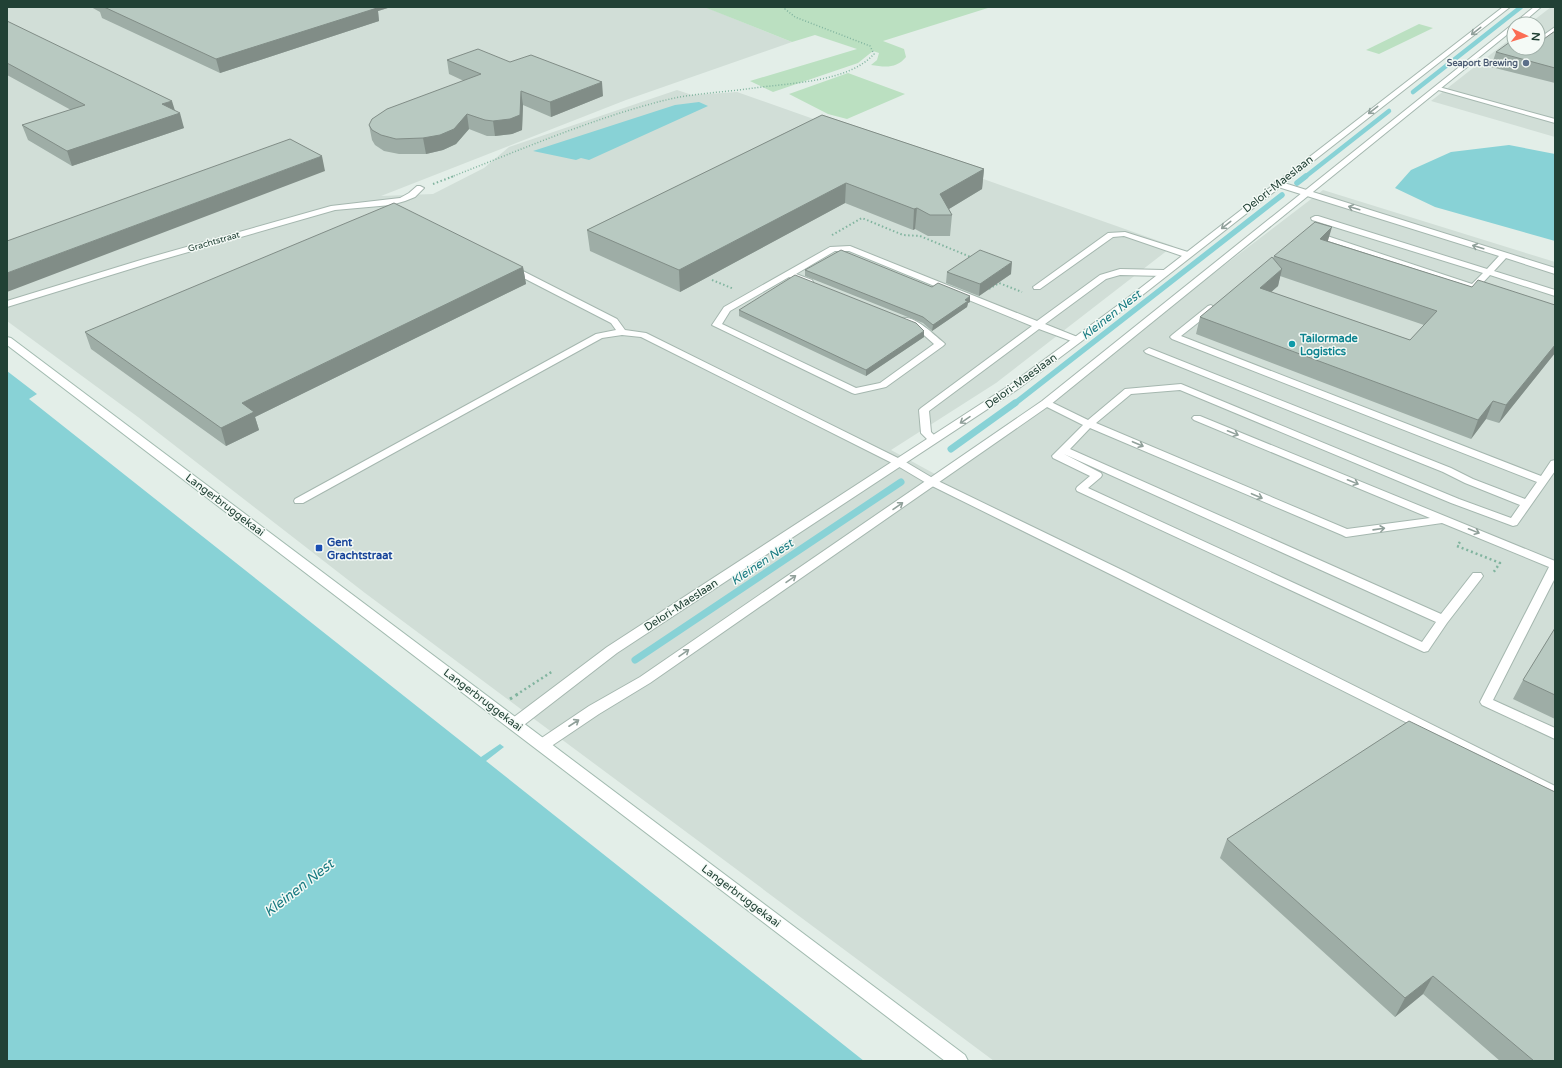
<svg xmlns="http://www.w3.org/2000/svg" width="1562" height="1068" viewBox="0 0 1562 1068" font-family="'Varela Round',sans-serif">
<rect width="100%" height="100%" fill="#e3eee8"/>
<path fill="#d1ded7" d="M7 7H705L792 42 626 100 381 196 433 194 484 168 509 147 677 90 692 95 737 92 1173 246 996 383 891 450 944 479 1323 190 1555 262V1061H994L365 593 138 417 7 321Z
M1551 7H1555V137L1431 101 1514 36V48H1538V24H1529Z"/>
<path fill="#bbe0c1" d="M704 7H991L883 41 904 49 906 57C896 69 885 67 871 65L877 60 879 53 873 51 858 63 773 92 750 81 857 49 815 35 792 42Z
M1419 24 1433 28 1379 54 1366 50Z
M848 73 905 94 847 119 828 114 789 94Z"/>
<path fill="#88d2d6" d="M699 102 708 106 589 160 581 158 576 160 533 151 675 105Z
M1509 145 1555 154V241L1435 207 1395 188 1411 170 1451 152Z
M7 371 37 394 29 399 481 757 500 744 504 747 486 761 864 1061H7Z"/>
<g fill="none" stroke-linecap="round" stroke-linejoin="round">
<path stroke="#88d2d6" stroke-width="4.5" d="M1413 92 1521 7
M1305 177 1389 111"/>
<path stroke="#88d2d6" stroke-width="5.5" d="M1297 183 1306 176
M1014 404 1282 195"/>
<path stroke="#88d2d6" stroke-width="7" d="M951 449 1015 403
M635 660 901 482"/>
<g stroke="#a5b7af" stroke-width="2">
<path id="lane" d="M1555 27V32L1538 44V39Z
M1435 87H1439L1555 119V123L1435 89Z
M1275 182H1281L1555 268V274L1506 258 1494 271 1555 290V296L1490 275 1477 289 1474 290 1312 237V233H1318L1472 284 1483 273 1312 220 1311 218 1315 216H1318L1487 269 1499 256 1275 186Z
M417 186H420L424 188 415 197 405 201 391 205 335 210 150 263 7 307V301L144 259 331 206 400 198 409 193Z
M1125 232 1191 253 1192 255 1188 258 1124 236 1113 237 1040 289H1034L1033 287 1108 233Z
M850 246 1037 321 1100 275 1120 269 1164 270 1168 273 1164 276 1120 275 1106 279 1045 324 1080 338 1082 340 1080 342H1074L1039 329 929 411 931 432 939 440 934 443 930 442 921 433 919 410 921 408 1032 326 849 251H835L796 274 812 280 813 282 812 284H806L789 277 730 311 722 324 856 388 880 383 934 344 916 328 901 322 900 320 901 318C915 315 933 334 943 342L945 344 943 346 886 387 855 394 852 393 712 325 724 307 830 247Z
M513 266 617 319 625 330 646 333 904 461 936 480 1124 571 1555 786V797L1116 577 928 484 896 465 641 337 622 335 602 338 303 503H295L294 501 295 499 596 334 616 330 611 323 510 271 509 269Z
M1211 305 1215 308 1214 310 1181 336 1541 476 1551 461 1555 460V471L1517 525 1513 526 1451 503 1180 390 1131 394 1096 423 1347 529 1430 518 1194 420 1192 418 1194 416H1200L1555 561V578L1493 700 1555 728V739L1482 705 1480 702 1549 567 1442 523 1346 537 1342 535 1090 428 1070 449 1441 614 1473 573H1481L1483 576 1481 579 1447 623 1428 651 1424 652 1077 491 1076 489 1077 487 1090 476 1053 458 1052 456 1083 425 1043 405 1041 403 1043 401H1049L1088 420 1125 389 1181 384 1459 499 1511 518 1520 505 1465 483 1443 472 1146 353 1144 351 1149 348 1451 468 1473 479 1525 499 1537 482 1172 339 1170 337 1172 335 1208 306ZM1064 454 1436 622 1422 642 1088 488 1101 477 1102 475 1101 473Z"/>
</g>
<g stroke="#a5b7af" stroke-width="2">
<path id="street" d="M1503 7H1510L1131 304 1018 389 617 653 520 728 515 729 510 728 508 724 510 720 607 647 1010 385 1125 300Z
M1534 7H1541L1521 24H1514V29L1050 405 650 683 599 714 547 749 542 750 537 749 535 745 537 741 589 706 640 677 1042 401Z"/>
</g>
<g stroke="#a1baaf" stroke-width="2">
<path id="secondary" d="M7 337 11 338 965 1055 968 1061H945L7 345Z"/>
</g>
<path stroke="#81b49f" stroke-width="1.5" stroke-dasharray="1 2" stroke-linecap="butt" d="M451 177C523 149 595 117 670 99 697 93 727 92 754 88 790 83 849 82 874 54L870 46 795 17 785 9 787 7"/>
<path stroke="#81b49f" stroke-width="2" stroke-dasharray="1.5 2.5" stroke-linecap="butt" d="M433 184 454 176
M832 235 862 218 903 235 920 236 973 258
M712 280 734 289
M989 289 999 283 1022 292"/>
<path stroke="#81b49f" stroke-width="2.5" stroke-dasharray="2 3" stroke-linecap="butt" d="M1460 542 1457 546 1500 563 1493 573
M516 695 553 671"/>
<path stroke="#81b49f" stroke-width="3" stroke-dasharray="2.5 4" stroke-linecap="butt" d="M510 699 518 694"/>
<use href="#lane" fill="#fff" fill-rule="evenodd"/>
<use href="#street" fill="#fff" fill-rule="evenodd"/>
<use href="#secondary" fill="#fff" fill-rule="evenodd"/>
</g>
<path fill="#9eada6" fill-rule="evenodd" d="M91 7H391L378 11 379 21 220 73 102 18 100 12Z
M7 21 175 111 184 128 72 166 28 140 22 125 71 110 7 75Z
M1555 31V83L1491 67 1496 52 1541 41Z
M447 60 510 62 603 96 551 117 523 105 522 130 512 134 495 136H487L469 129 456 144 443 150 426 154H399L384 151 375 145 372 140 369 125 464 81 449 74Z
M822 115 984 169 982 189 949 209 952 215 950 236H928L915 229 913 230 845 203 680 292 590 251 587 230Z
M1328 241 1472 287 1555 305V353L1499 423 1486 419 1471 439 1196 334 1200 317 1273 258 1274 256ZM1280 276 1424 325 1410 340 1271 292 1278 286Z
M523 267 526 284 255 417 259 430 226 446 91 349 85 332Z
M805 270 970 302 968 303 967 307 932 331 923 323 805 276Z
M947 272 1011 274 979 296 946 283Z
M739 310 924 337 866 376 739 316Z
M1555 628V719L1513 699 1523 680Z
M1555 792V1061H1500L1423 994 1395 1017 1220 858 1227 839Z"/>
<path fill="#818d87" d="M363 7H391L378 11 379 21 220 73 216 59Z
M602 82 603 96 551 117 550 102Z
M521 91 523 105 522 130 512 134 495 136 493 121Z
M172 101 176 114 180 113 184 128 72 166 67 151 162 104Z
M467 114 469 129 456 144 443 150 426 154 423 138Z
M322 156 325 171 7 292V273Z
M984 169 982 189 939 215 940 194Z
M846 183 845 203 680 292 679 270Z
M917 208 915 229 913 230 914 209Z
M1332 227 1327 244 1320 239Z
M1012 262 1011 274 979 296 980 284Z
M523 267 526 284 255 417 259 430 226 446 221 428 242 403Z
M1282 269 1278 286 1256 305 1260 288Z
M970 296V302L968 303 967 307 932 331 933 325Z
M924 331V337L866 376V370Z
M1555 345V353L1499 423 1506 405Z
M1493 401 1486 419 1471 439 1478 420Z
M1433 976 1423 994 1395 1017 1405 998Z"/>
<path fill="#b8c9c1" stroke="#818d87" d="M104 7H375L377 8 216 59Z
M7 21 172 101 162 104 180 113 67 151 22 125 85 105 7 63Z
M1555 31V68L1496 52 1514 39V48H1538V40L1541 41Z
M478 49 510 62 531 55 602 82 550 102 521 91 520 115 510 119 493 121 485 120 467 114 454 129 440 135 423 138 396 139 381 135 372 130 369 125 372 119 387 109 481 74 447 60Z
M822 115 984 169 940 194 952 215H930L917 208 914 209 846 183 679 270 587 230Z
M290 139 322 156 7 273V241Z
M394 203 523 267 242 403 254 412 221 428 85 332Z
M1315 222 1332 227 1320 239 1472 287 1478 280 1555 305V345L1506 405 1493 401 1478 420 1200 317 1272 257 1282 269 1260 288 1410 340 1437 311 1274 256Z
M841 250 932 287 938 283 970 296 965 300 968 301 933 325 923 317 805 270Z
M980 250 1012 262 980 284 947 272Z
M795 275 916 323 924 331 866 370 739 310Z
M1555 628V695L1523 680Z
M1409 721 1555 792V1061H1534L1433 976 1405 998 1227 839Z"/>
<defs><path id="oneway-shaft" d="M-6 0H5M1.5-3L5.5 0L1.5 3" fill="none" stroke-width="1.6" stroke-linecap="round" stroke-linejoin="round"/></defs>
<g stroke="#90a09a">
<use href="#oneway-shaft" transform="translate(1476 31) rotate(142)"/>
<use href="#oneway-shaft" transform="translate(1373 110) rotate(142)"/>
<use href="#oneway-shaft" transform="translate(1354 208) rotate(-163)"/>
<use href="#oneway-shaft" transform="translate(1226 225) rotate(142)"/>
<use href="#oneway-shaft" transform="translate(1478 247) rotate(-163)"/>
<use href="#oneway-shaft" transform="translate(965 420) rotate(146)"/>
<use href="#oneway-shaft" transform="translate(1233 433) rotate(22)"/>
<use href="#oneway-shaft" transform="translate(1138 444) rotate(23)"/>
<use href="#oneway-shaft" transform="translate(1353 482) rotate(22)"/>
<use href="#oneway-shaft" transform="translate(1257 496) rotate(23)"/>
<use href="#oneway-shaft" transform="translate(898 506) rotate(-35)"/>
<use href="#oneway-shaft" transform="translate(1379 529) rotate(-8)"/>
<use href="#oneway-shaft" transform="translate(1474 531) rotate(22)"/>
<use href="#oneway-shaft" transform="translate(791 579) rotate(-35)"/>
<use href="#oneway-shaft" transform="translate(684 653) rotate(-35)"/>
<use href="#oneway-shaft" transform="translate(574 723) rotate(-33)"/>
</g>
<circle fill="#5c6f8a" stroke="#f4faf6" stroke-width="1.5" cx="1526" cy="63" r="4"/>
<circle fill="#0f9aa8" stroke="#f4faf6" stroke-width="1.5" cx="1292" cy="344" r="4"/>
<rect fill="#1a4fb4" stroke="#f4faf6" stroke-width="1.5" x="315" y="544" width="8" height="8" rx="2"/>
<g text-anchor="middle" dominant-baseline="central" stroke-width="3" stroke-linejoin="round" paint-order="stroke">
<g font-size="9" font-weight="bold" fill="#4e5e75" stroke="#f4faf6" text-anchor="end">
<text x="1518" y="63">Seaport Brewing</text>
</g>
<g font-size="9" fill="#214135" stroke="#f4faf6">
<text transform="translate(214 242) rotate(-16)">Grachtstraat</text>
</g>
<g font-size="11" fill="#214135" stroke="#f4faf6">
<text transform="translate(1278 184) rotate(-38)">Delori-Maeslaan</text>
<text transform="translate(1021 381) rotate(-36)">Delori-Maeslaan</text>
<text transform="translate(225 505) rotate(37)">Langerbruggekaai</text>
<text transform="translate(681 605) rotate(-33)">Delori-Maeslaan</text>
<text transform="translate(483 700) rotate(37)">Langerbruggekaai</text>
<text transform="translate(741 896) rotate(37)">Langerbruggekaai</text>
</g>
<g font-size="11" font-weight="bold" fill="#0d838f" stroke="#f4faf6" text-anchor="start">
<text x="1300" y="338">Tailormade<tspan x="1300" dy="13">Logistics</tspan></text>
</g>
<g font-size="11" font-weight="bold" fill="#164399" stroke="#f4faf6" text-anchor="start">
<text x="327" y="542">Gent<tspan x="327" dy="13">Grachtstraat</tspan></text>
</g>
<g font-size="12" font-style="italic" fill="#177a81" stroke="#f4faf6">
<text transform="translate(1111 315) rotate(-38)">Kleinen Nest</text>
<text transform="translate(762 562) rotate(-34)">Kleinen Nest</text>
</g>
<g font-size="14" font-style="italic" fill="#177a81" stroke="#f4faf6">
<text transform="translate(299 888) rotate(-38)">Kleinen Nest</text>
</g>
</g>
<rect width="1562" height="1068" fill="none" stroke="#214135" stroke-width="16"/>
<g transform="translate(1526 36) rotate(94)"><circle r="19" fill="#f4faf6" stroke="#a0b0a9"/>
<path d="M0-3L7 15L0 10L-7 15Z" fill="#fb6d54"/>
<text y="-6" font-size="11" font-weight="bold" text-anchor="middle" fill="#214135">N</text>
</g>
</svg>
